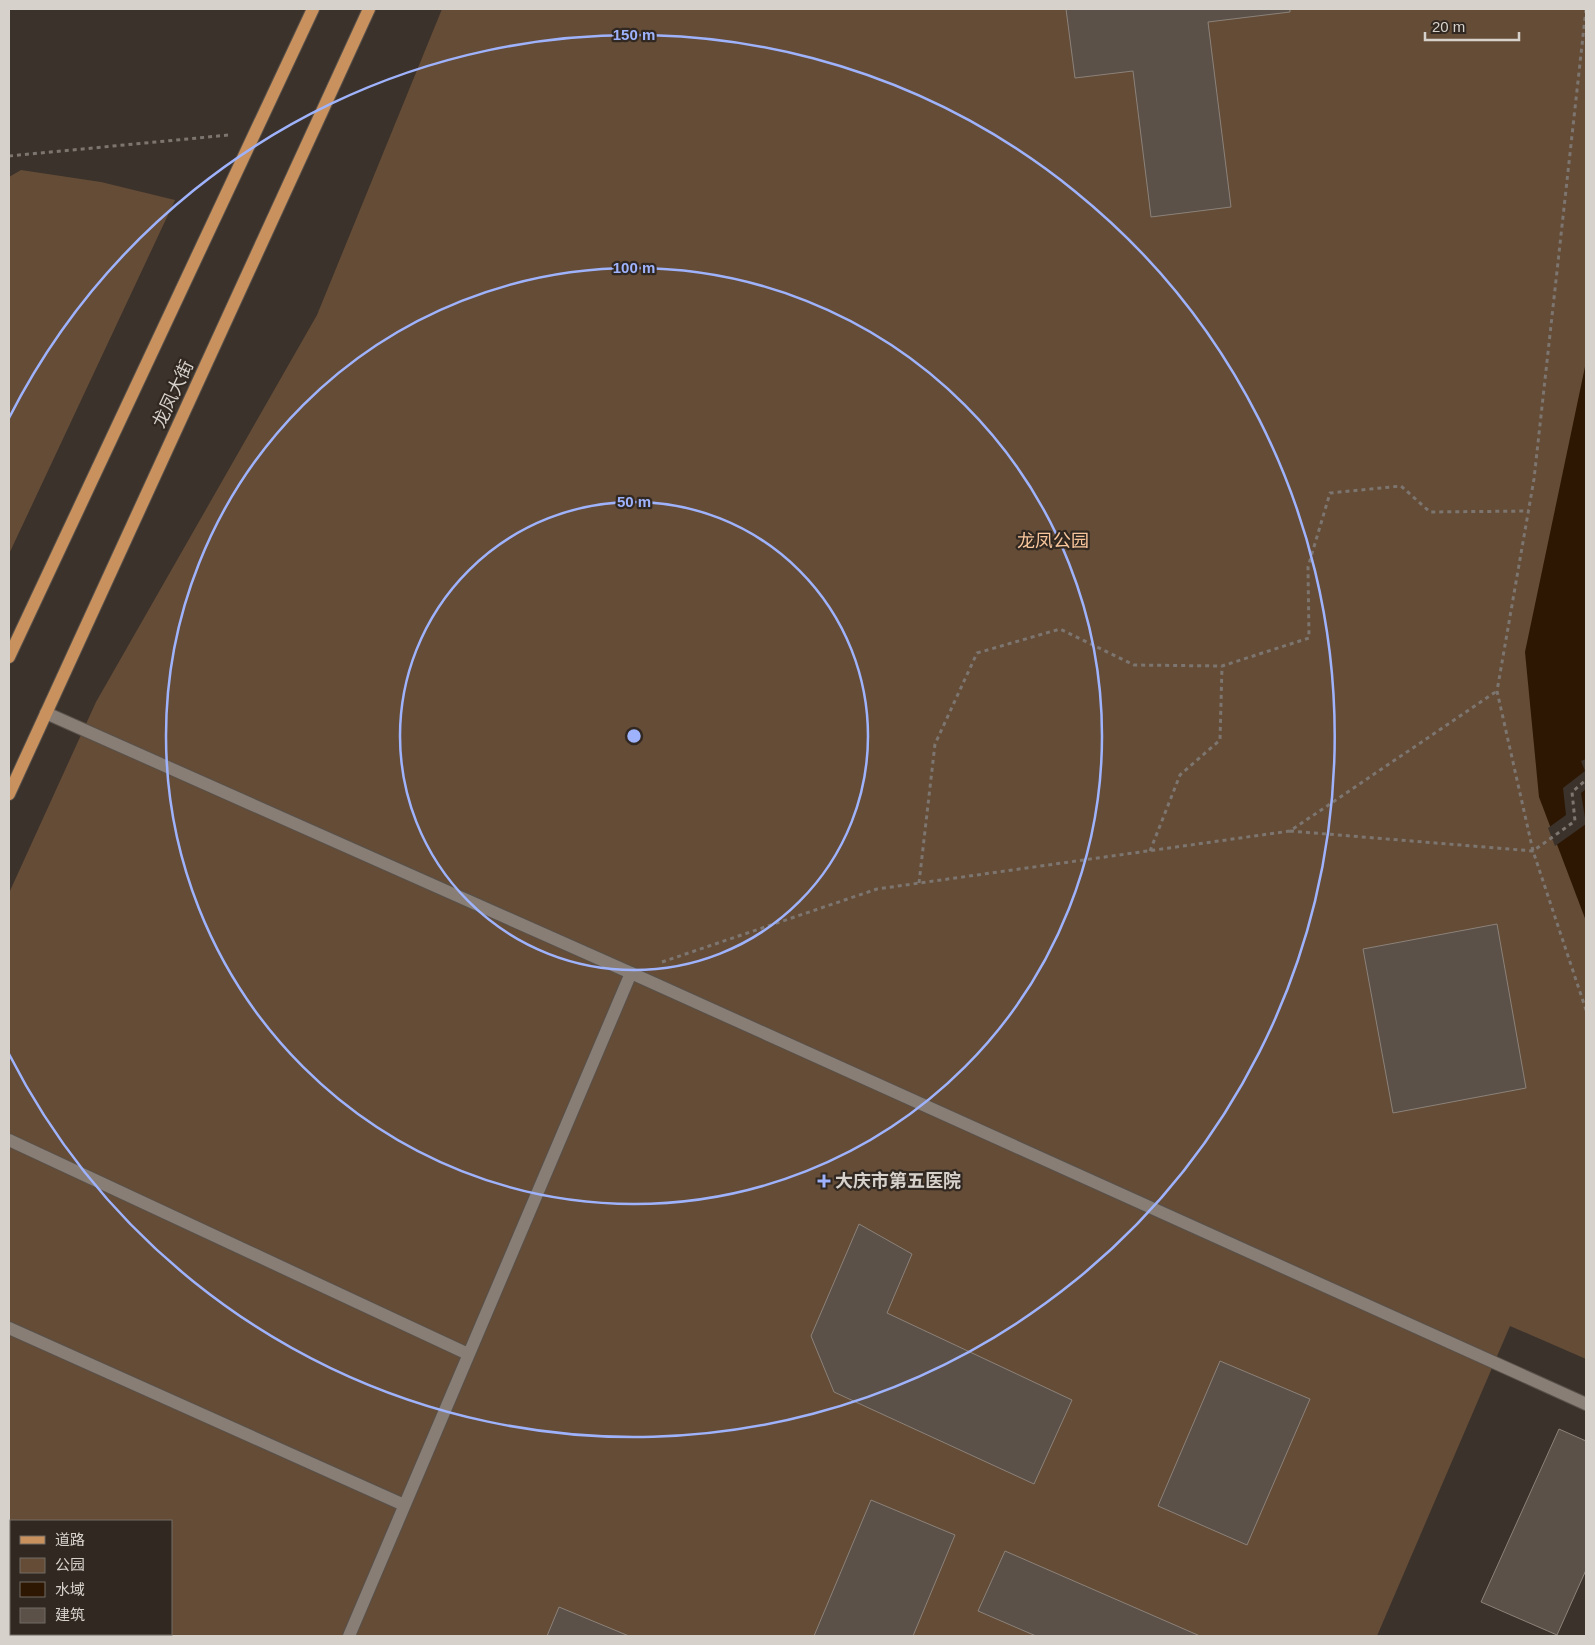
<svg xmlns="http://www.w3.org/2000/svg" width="1595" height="1645" viewBox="0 0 1595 1645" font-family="Helvetica,'Noto Sans SC',sans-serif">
<rect width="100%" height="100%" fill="#3b322b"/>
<path fill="#644c37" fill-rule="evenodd" d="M442 9H1586V1359L1510 1326 1377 1636H9V893L96 702 317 315ZM11 1521H171V1634H11Z
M21 170 101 182 175 200 9 554V177Z"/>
<path fill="#2d1702" d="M1586 362V921L1539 797 1525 652Z"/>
<path fill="#3b322b" d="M1586 759V789L1581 793 1586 824 1555 846 1548 828 1566 815 1563 788 1585 771 1581 761Z"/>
<path fill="#5b5149" stroke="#8c8279" d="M1066 9H1290V12L1208 22 1231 207 1151 217 1133 71 1075 78Z
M1497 924 1526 1088 1393 1113 1363 949Z
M859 1224 912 1254 887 1313 1072 1400 1034 1484 834 1392 811 1336Z
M1220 1361 1310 1399 1247 1545 1158 1506Z
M1559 1429 1586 1441V1570L1557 1635 1481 1602Z
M871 1500 955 1535 913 1636H814Z
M1005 1551 1200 1636H1036L978 1611Z
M559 1607 629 1636H547Z
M28 1634H112L110 1636H26Z"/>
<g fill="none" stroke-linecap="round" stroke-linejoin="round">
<g stroke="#58514a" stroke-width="14">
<path id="lane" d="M631 973 1586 1404"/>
</g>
<g stroke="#58514a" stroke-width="14">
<path id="street" d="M46 713 631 973 349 1636
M9 1140 468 1354
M9 1328 404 1505"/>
</g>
<g stroke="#58514a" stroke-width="14">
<path id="primary" d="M9 657 313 9
M9 794 369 9"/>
</g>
<path stroke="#7d756f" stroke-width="3" stroke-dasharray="4 4" stroke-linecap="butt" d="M1586 9 1534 479 1497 691 1533 851 1586 1010
M9 156 229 135
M1290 831 1533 851 1575 821 1572 792 1586 780
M1150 851 1180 775 1220 740 1222 666
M919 883 935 744 977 653 1060 629 1134 665 1222 666 1309 638 1308 567 1330 493 1401 486 1430 512 1529 511
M662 962 877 889 1290 831 1497 691"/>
<use href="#lane" stroke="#887e76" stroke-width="12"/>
<use href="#street" stroke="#887e76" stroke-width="12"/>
<use href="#primary" stroke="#c8915d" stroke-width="12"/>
</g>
<g fill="none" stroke="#9fb3fd" stroke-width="2.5">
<circle cx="634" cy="736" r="234"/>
<circle cx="634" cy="736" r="468"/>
<path d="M9 418A701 701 0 1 1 9 1054"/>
</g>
<path fill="#9fb3fd" stroke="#312821" stroke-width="2" d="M821.5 1173.5h5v5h5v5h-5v5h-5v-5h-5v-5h5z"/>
<g text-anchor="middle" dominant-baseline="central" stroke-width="4.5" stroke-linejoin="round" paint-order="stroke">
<g font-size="18" fill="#d7d1cc" stroke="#312821">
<text transform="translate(173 394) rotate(-65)">龙凤大街</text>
</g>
<g font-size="18" fill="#f8c69c" stroke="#312821">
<text x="1053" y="541">龙凤公园</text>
</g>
<g font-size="18" font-weight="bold" fill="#d7d1cc" stroke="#312821" text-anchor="start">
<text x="835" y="1181">大庆市第五医院</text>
</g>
</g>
<circle cx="634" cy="736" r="8" fill="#9fb3fd" stroke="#312821" stroke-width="2.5"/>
<g font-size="15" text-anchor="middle" font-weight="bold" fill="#9fb3fd" stroke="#312821" stroke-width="4.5" stroke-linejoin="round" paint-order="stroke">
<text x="634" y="40">150 m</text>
<text x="634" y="273">100 m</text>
<text x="634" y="507">50 m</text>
</g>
<rect width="1595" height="1645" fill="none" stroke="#d7d1cc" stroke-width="20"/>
<rect x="10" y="1520" width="162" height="115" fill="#312821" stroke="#736c65"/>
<rect x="20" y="1536" width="25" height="8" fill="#c8915d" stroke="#736c65"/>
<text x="55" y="1545" font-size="15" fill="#d7d1cc">道路</text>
<rect x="20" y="1558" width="25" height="15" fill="#644c37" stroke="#736c65"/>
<text x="55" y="1570" font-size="15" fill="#d7d1cc">公园</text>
<rect x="20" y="1582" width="25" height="15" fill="#2d1702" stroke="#736c65"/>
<text x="55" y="1595" font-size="15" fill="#d7d1cc">水域</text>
<rect x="20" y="1608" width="25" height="15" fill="#5b5149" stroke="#736c65"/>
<text x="55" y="1620" font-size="15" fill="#d7d1cc">建筑</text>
<path d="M1425 32v8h94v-8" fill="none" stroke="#d7d1cc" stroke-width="2.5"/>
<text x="1432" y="32" font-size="15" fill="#d7d1cc" stroke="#312821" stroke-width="4" paint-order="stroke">20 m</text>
</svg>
